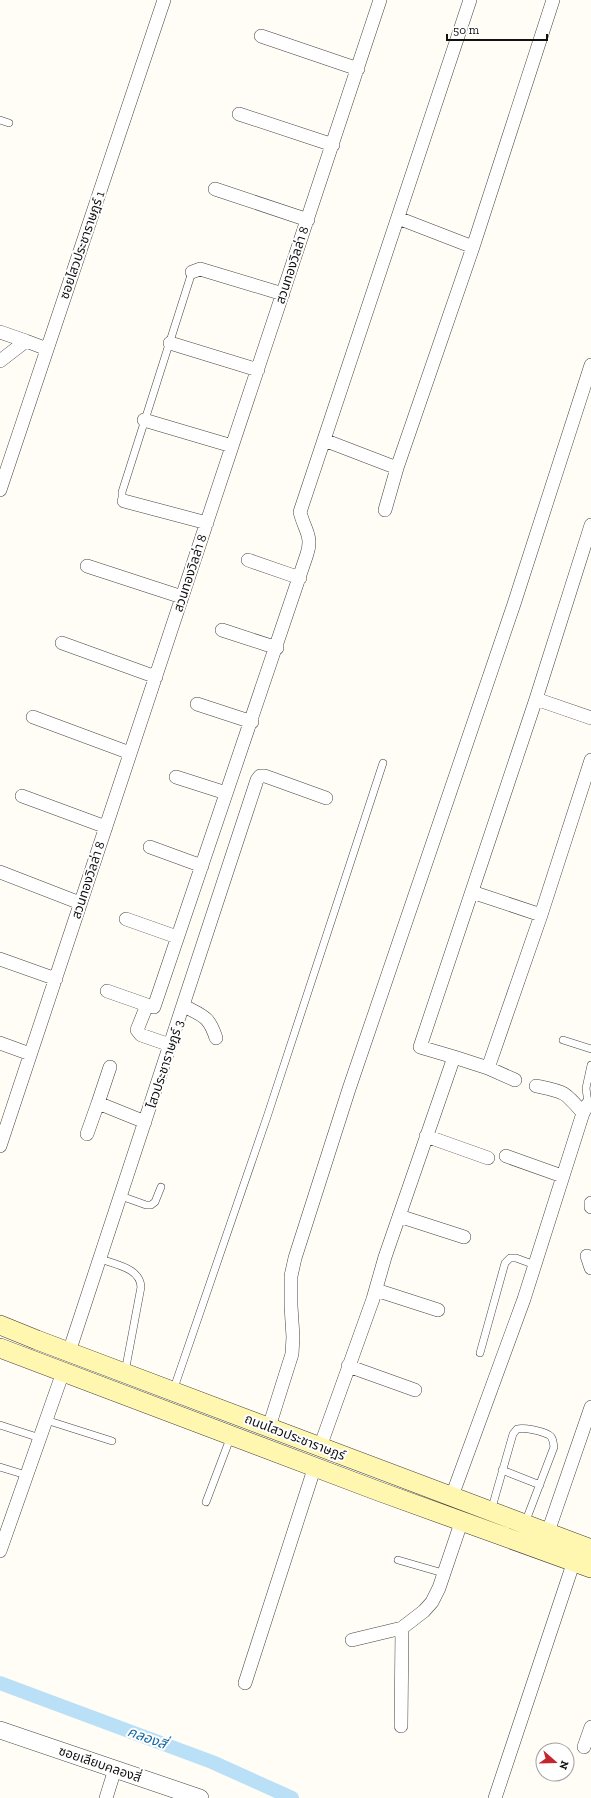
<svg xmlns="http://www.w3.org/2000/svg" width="591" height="1798" viewBox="0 0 591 1798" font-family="'Zilla Slab','Noto Sans Thai',serif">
<rect width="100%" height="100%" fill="#fffdf5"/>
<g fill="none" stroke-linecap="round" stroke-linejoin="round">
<path stroke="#b9e0f7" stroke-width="14" d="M0 1683 212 1762 292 1798"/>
<g stroke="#444" stroke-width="8">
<path id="service" d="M0 120 9 123
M124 501 122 497V492L192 272
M563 1040 591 1049
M588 1104 586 1088 591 1065
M121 1196 146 1205H151L155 1202 161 1187
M101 1259C116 1265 140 1268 141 1287L125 1372
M480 1353 505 1263 510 1258H516L535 1265
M173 1391 267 1117 383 763
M46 1420 112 1441
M0 1425 40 1438
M0 1467 26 1475
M502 1470 540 1485
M206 1502 231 1436
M491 1511 513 1434 517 1429C524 1427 542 1431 549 1435 553 1437 553 1442 554 1447L525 1523
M398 1560 443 1573"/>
</g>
<g stroke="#444" stroke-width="14">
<path id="minor" d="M261 36 358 69
M239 114 333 145
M215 189 308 220
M398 218 473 247
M192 272 200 269 283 294
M0 332 26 341
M170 343 258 370
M0 361 26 341 47 349
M144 420 232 446
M324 440 397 468
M0 490 164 0
M124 501 207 523
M385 510 397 468 473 247 553 0
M248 560 300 578
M87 566 182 597
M222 630 277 648
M62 643 156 677
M536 699 591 718
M197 704 252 722
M33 717 130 753
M176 777 226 793
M22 796 106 827
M150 847 202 866
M0 872 80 903
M472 892 541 915
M126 919 177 937
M0 959 56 979
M107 991 147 1005 137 1030 141 1035 170 1045
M147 1005 154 1007 307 554C313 536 304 529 300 512L470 0
M184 1006C203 1016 209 1016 216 1038
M0 1043 30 1054
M454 1057 488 1068 541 915 591 760
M488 1068 515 1080
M536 1086C565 1092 564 1091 583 1113
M98 1103 110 1067
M87 1134 98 1103 145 1122
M426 1136 488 1158
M0 1146 380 0
M506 1156 562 1176
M591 1203V1207
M399 1216 464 1237
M587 1256 591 1268
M376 1290 438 1310
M69 1352 257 780 260 776H265L326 798
M348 1366 415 1390
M269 1427 292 1354 293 1337 291 1306V1276L295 1258 349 1089 514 604 591 365
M320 1447 373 1299 385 1257 454 1057 420 1047 536 699 591 525
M452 1496 524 1299 583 1113 588 1104H591
M548 1532 591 1407
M0 1551 63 1372
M352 1640 402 1628 424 1611 432 1602 439 1588 462 1520
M245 1683 315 1466
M401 1726 402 1628
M584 1747 591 1727
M106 1798 115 1769
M495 1798 574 1561"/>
</g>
<g stroke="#444" stroke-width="18">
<path id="tertiary" d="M0 1730 200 1798"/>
</g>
<g stroke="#333" stroke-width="20">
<path id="secondary" d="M0 1325 37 1340 591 1549
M0 1348 378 1491 591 1568"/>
</g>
<use href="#service" stroke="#fff" stroke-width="7"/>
<use href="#minor" stroke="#fff" stroke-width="13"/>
<use href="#tertiary" stroke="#fff" stroke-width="17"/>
<use href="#secondary" stroke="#fff6b0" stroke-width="19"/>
</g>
<g text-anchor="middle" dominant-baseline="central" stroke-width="4" stroke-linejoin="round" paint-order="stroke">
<g font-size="13" fill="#111" stroke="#fff">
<text transform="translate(82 245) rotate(-71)">ซอยไสวประชาราษฎร์ 1</text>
<text transform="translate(292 265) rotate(-72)">สวนทองวิลล่า 8</text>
<text transform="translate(190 573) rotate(-72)">สวนทองวิลล่า 8</text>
<text transform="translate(88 880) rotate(-72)">สวนทองวิลล่า 8</text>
<text transform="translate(165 1064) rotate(-72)">ไสวประชาราษฎร์ 3</text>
<text transform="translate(295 1437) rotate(21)">ถนนไสวประชาราษฎร์</text>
<text transform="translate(100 1764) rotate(19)">ซอยเลียบคลองสี่</text>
</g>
<g font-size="14" font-style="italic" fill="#1768a6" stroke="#fff">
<text transform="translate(147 1738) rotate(20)">คลองสี่</text>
</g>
</g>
<g transform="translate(555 1762) rotate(110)"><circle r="19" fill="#ffffff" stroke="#a0a0a0"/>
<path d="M0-3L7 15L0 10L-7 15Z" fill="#c4262e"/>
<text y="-6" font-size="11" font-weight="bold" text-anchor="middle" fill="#111111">N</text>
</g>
<path d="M447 34v6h100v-6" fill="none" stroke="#111111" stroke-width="2"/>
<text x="453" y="34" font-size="12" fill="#111111" stroke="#ffffff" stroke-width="3" paint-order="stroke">50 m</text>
</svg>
